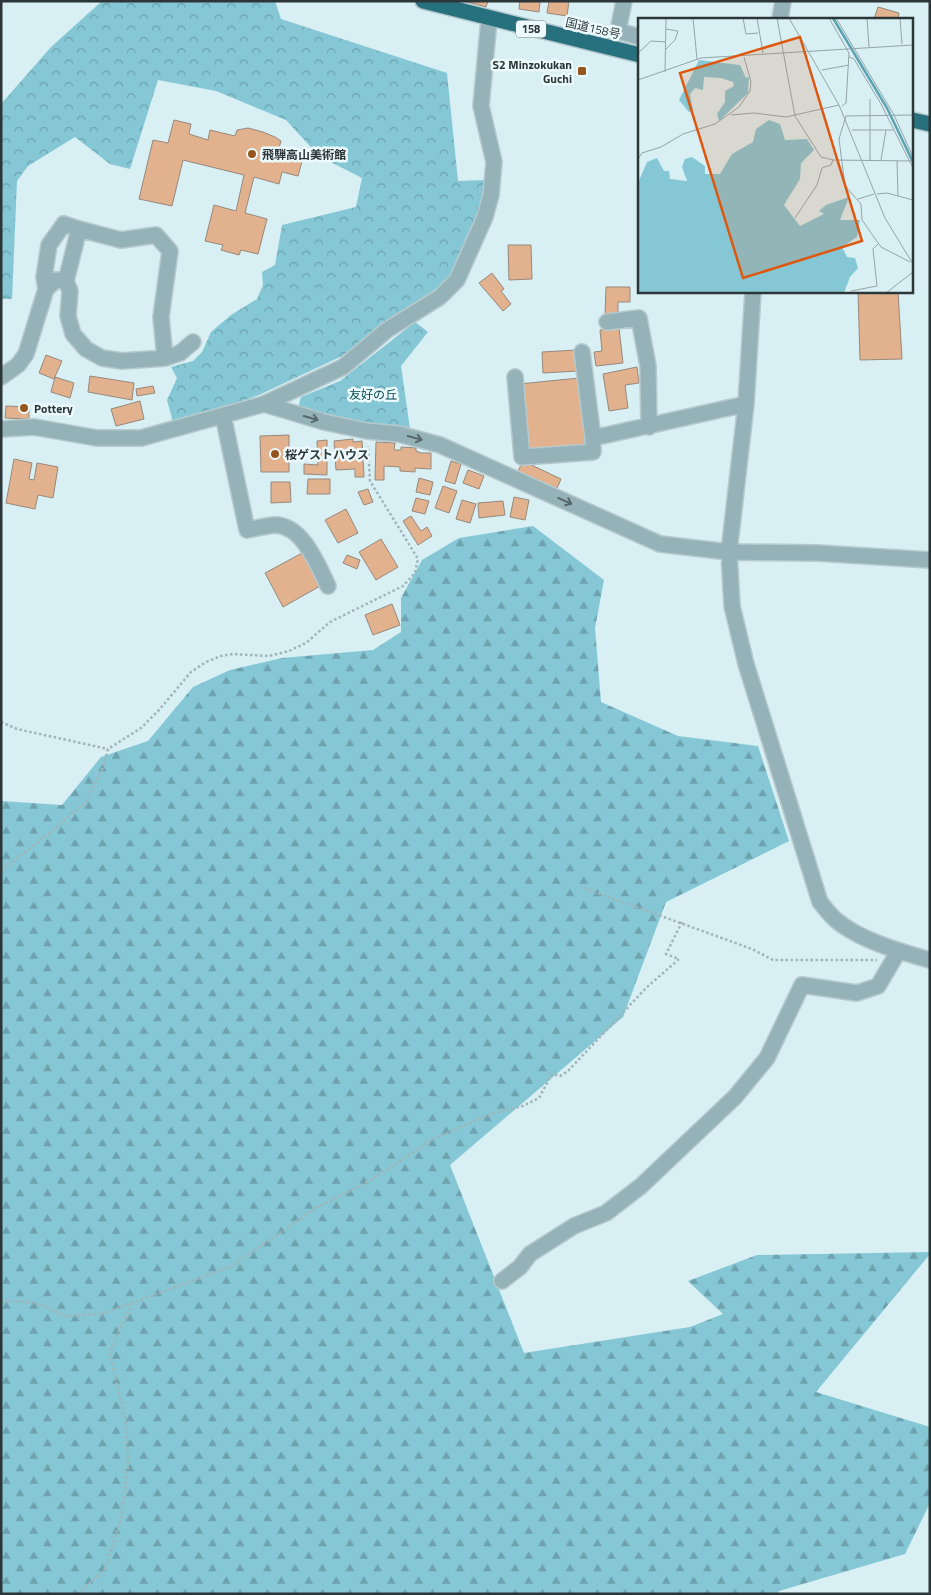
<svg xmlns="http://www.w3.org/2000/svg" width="931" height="1595" viewBox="0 0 931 1595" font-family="'Titillium Web','Noto Sans JP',sans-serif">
<defs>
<pattern id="forest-firs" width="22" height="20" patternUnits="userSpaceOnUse" patternTransform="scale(1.25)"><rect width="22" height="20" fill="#85c7d5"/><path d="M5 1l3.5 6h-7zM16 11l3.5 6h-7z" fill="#6da2ae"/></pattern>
<pattern id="park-crowns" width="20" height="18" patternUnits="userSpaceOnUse" patternTransform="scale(1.25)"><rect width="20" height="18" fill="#85c7d5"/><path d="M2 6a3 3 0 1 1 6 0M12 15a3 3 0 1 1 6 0" fill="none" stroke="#6da2ae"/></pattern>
</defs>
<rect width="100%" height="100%" fill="#d8eff4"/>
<path fill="url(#forest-firs)" d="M533 526 604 580 595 628 601 702 678 736 758 746 789 841 666 902 623 1017 450 1165 524 1353 690 1327 723 1314 688 1281 757 1255 930 1252V1254L816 1392 930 1427V1503L905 1554 779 1591 778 1594H1V801L62 805 101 757 148 741 193 687 230 670 282 658 373 650 401 632V598L422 560 459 538Z"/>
<path fill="url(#park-crowns)" d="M102 1H275L281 19 447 73 458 181 484 180 481 212 451 275 439 287 342 356 259 395 174 426 167 400 177 378 171 367 193 361 202 352 211 332 231 315 257 299 263 285 262 272 275 265 282 225 356 207 362 178 319 156 286 120 216 91 158 80 130 169 110 164 75 137 28 166 17 181 12 299H1V104L51 47Z
M415 322 428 332 401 366 410 429 363 425 298 408 301 397 340 381Z"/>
<path fill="#e2b28e" stroke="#97887c" d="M464 1H488L486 7Z
M520 1H540L539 12 519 9Z
M549 1H569L567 16 547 13Z
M878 7 899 13 898 19H874Z
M174 120 191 124 189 134 208 140 210 130 235 136 237 130 248 128 263 132 275 137 281 141 279 148 304 154 298 176 282 172 279 184 254 177 245 213 267 219 258 254 241 250 239 255 221 250 223 245 205 241 214 205 236 211 244 175 183 160 172 206 139 199 153 140 168 143Z
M508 245H531L532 279 509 280Z
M492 273 504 289 501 291 511 304 503 311 479 283Z
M606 287H630V302H618V317H605Z
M858 291H898L902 359 860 360Z
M619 328 623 363 596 366 594 352 602 351 600 330Z
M576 350 578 371 543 373 542 352Z
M46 355 62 361 54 379 39 373Z
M637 367 639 383 625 385 628 408 609 411 603 374Z
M90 376 134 383 132 400 88 392Z
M55 377 74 383 70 398 51 392Z
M579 378 586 446 526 452 519 384Z
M153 386 155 393 137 396 136 389Z
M140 401 144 419 116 426 111 409Z
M6 406 29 407V419L5 418Z
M289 435V472H261L260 436Z
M353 439V442L362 441 364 477H355V469L336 470 334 441Z
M327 440V475L304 474V464L318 465 317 441Z
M376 442 395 443 394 450H401V447L416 448V451L421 453H431V469L415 468V472L400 471V467L384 466V480H375Z
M14 459 32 463 29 479 34 480 37 463 58 467 53 498 38 495 35 509 6 503Z
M451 461 461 464 455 484 445 481Z
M523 461 561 479 555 493 516 475Z
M468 470 484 476 479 489 463 483Z
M419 478 433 482 430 495 416 492Z
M308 479H330V494H307Z
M271 482H290L291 502 271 503Z
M443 486 457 491 449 513 435 508Z
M368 489 373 502 364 505 358 492Z
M514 497 529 500 525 520 510 517Z
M416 498 429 501 425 514 412 511Z
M462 500 476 504 470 523 456 519Z
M503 501 505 515 479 518 478 503Z
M346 509 358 533 338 543 325 520Z
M411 516 421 531 427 527 432 536 418 545 403 521Z
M381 539 398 567 376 580 359 552Z
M304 552 322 585 283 607 265 573Z
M347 555 360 560 357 569 343 563Z
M392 604 400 625 373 635 365 615Z"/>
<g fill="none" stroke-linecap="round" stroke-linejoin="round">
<g stroke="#b6cace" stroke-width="18">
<path id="minor" d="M624 1 618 31 640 37
M780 19 783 1
M79 229 121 240 156 235 170 251 161 317 165 358
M46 289 44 277 49 245 64 224 79 229 66 281
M753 291 746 404 729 552 732 606 746 664 820 902C825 908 830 915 836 920 859 940 901 952 930 960
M607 322 639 318 648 366 649 427
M582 352 593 438 746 404
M1 377 18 365 26 354 46 289 56 280 66 281 70 291 68 316 73 334 86 349 102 358 122 361 165 358 180 353 193 342
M515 377 522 457 593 452V438
M264 404 324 422 367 431 399 434 440 445 660 544 729 552 817 553 930 560
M223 415 247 530C256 528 266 526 274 525 302 524 318 565 328 586
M1 429 34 427 97 438H141L264 404 343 367 387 330 440 297 457 280 485 217 491 195 494 162 481 106 489 19
M502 1281 520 1267 530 1254 574 1226 606 1213 641 1186 735 1097 767 1058 802 985 857 993 878 986 898 952"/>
</g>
<g stroke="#b6cace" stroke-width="18">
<path id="highway" d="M423 1 640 55
M912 120 930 124"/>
</g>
<path stroke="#a1b4b8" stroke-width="2.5" stroke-dasharray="2.5 2.5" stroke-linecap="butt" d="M1 722 17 729 108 749
M1 871 57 827 73 812 85 804 103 767 108 749 141 728 159 710 191 672 206 662 221 656 233 654 269 656 289 651 306 643 330 622 403 586 415 573 418 559 370 481 368 446
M584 888 752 949 773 960H877
M1 1301 27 1302 45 1306 64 1316 102 1314 232 1266 314 1209 371 1180 433 1139 491 1114 523 1106 539 1098 552 1074 560 1076 568 1071 646 988 679 959 666 954 682 922
M78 1594 105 1569 121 1519 128 1466 126 1422 110 1355 112 1346 133 1302"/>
<use href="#minor" stroke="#95b2b9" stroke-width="15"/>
<use href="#highway" stroke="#27717f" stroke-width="15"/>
</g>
<defs><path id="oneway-shaft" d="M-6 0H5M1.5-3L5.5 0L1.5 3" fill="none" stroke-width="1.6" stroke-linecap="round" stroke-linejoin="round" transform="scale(1.25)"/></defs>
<g stroke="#56676b">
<use href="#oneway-shaft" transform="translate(311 418) rotate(16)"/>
<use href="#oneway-shaft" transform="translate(415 438) rotate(15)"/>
<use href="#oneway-shaft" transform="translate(565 501) rotate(24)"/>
</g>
<g fill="#95561d" stroke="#ecfafd" stroke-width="2">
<rect x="577" y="66" width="10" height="10" rx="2.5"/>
<circle cx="252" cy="154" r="5"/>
<circle cx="24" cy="408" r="5"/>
<circle cx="275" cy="454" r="5"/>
</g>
<g text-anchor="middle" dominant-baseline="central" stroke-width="5" stroke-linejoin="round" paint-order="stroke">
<rect fill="#ecfafd" stroke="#667072" stroke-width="1" x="516" y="20.5" width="30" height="17" rx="4"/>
<g font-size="11" font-weight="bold" fill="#2c3537">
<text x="531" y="29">158</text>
</g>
<g font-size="12" fill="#2c3537" stroke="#ecfafd">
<text transform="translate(593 28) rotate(13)">国道158号</text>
</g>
<g font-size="12" font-weight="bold" fill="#2c3537" stroke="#ecfafd" text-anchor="start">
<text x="572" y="64" text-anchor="end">S2 Minzokukan<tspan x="572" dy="14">Guchi</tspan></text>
<text x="262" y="154">飛騨高山美術館</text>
<text x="34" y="408">Pottery</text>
<text x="285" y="454">桜ゲストハウス</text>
</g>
<g font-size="12" fill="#014651" stroke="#ecfafd">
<text x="373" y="394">友好の丘</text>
</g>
</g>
<g transform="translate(638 18)">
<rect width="275" height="275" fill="#d8eff4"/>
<path d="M131 102 142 106 147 122 169 121 176 132 163 145 162 161 146 187 162 208 186 196 181 193 188 187 211 179 202 202H222L219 219 204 229 209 239 217 240 220 250 212 259 206 275H0V165L9 144 19 140 26 153H31L32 161 49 163 44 149 47 141 54 139 67 148V156H82L94 136 115 124 118 111Z" fill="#85c7d5"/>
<path d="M61 42 102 47 108 60 111 59 110 75 81 103 79 96 87 84V73L96 68 95 64 83 60 66 59 65 72 57 70 52 76 55 93 51 94 41 82Z" fill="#85c7d5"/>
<path fill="none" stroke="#5ca3b2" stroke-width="2.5" d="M195 0 249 90 275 144"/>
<path fill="none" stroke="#93a5a8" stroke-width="1" d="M55 0 59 41M105 0 108 16 120 15M119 0 125 35M139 0 157 98 183 139 195 142 275 143M151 0 201 87 247 200 275 246M191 0 211 35 208 85 204 88M198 0 256 97 275 139M229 0 231 29M262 0 264 26M27 32 37 22 40 13 28 11M0 35 13 23 28 24M211 39 216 41 243 86 275 150M184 52 211 47M27 54 28 0M0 62 63 40 275 27M93 97 116 95 148 99 201 87M214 112H255M0 141 4 135 23 129 45 116 77 106 101 89 112 73 113 64 106 39M232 142V81M243 142 248 112M259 143 260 178M239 176 249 175 275 182M220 181 236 176M157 200 179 167 184 150 193 147 195 142M272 244 243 229 224 202 223 186 207 168 201 121 208 98 275 97M213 273 239 268 235 231 241 225M248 275 275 254"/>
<path fill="#df570e" fill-opacity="0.15" stroke="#df570e" stroke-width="2.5" d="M162 19 224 223 105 260 42 55Z"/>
<rect width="275" height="275" fill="none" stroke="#2c3537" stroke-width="2.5"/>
</g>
<rect width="931" height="1595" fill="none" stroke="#2c3537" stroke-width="5"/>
</svg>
